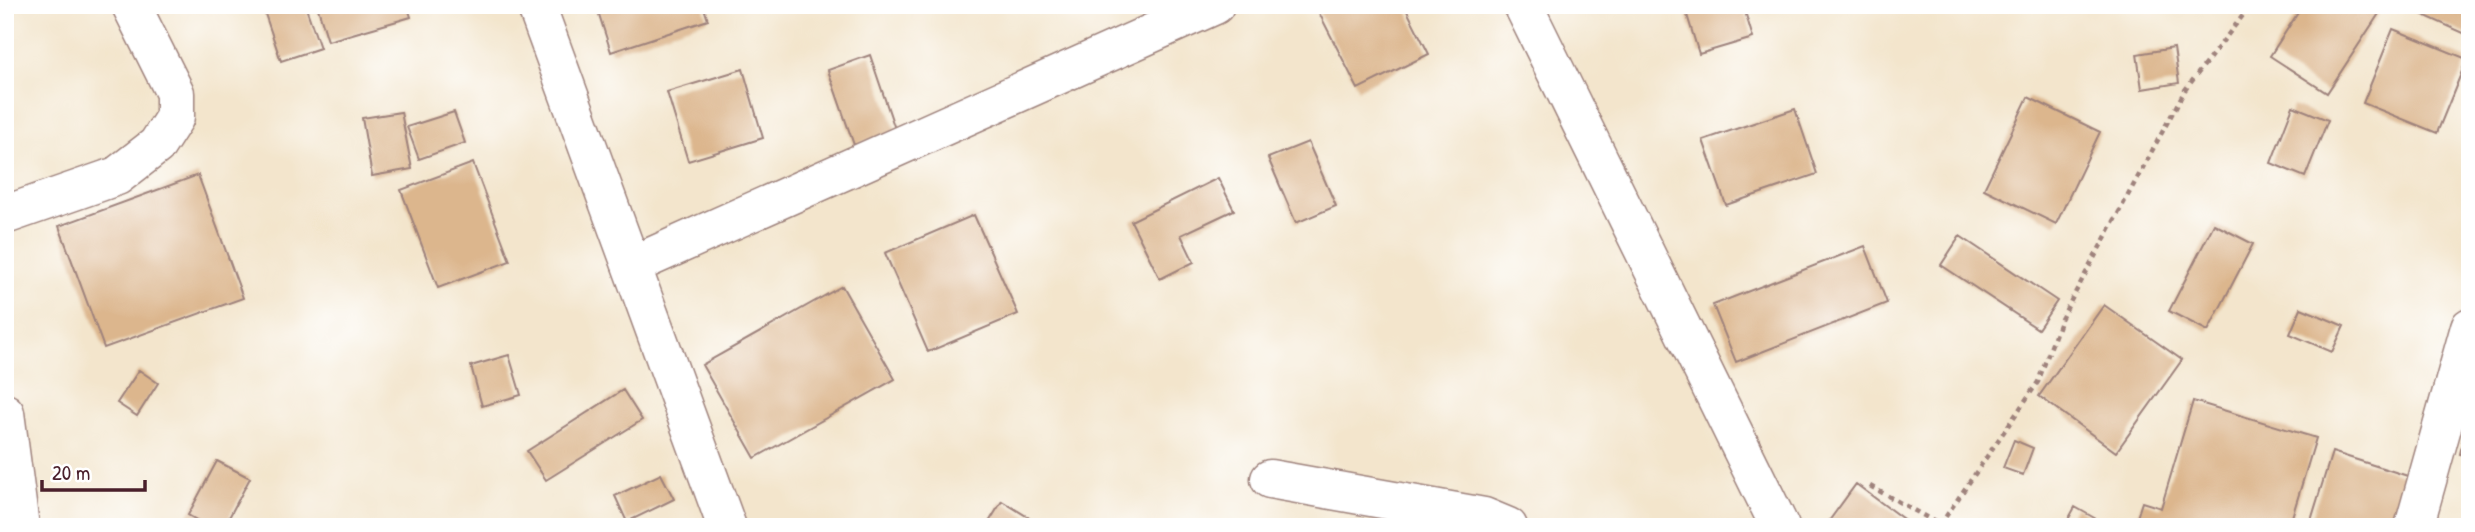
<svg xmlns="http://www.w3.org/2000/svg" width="2475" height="532" viewBox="0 0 2475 532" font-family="'Patrick Hand',sans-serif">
<rect width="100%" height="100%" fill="#fff"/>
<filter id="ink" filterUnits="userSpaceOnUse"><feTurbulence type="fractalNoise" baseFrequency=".0143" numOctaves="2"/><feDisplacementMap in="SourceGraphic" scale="14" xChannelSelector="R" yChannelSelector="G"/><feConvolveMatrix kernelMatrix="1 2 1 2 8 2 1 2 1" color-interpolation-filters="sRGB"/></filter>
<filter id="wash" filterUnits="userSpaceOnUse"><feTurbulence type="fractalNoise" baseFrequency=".00686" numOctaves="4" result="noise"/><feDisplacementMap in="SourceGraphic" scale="28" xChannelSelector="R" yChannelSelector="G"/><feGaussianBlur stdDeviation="1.57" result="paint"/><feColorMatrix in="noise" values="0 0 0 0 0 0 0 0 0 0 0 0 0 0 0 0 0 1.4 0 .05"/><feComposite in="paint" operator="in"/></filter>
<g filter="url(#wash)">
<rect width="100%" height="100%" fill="#f3e5cc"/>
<g id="blocks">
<path fill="#dcb68d" d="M262 5H305L320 48 281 61Z
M317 5H407L411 17 328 41Z
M596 5H703L708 20 611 52Z
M1315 5H1404L1429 54 1358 89Z
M1684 5H1743L1753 38 1699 54Z
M2303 5 2384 6 2327 93 2270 56Z
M2411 5H2451L2470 14V36L2410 9Z
M2393 29 2467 59 2437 133 2363 103Z
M2174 48 2179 83 2142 89 2137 54Z
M870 55 896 132 854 145 828 70Z
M743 69 763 138 688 161 667 92Z
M2028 97 2100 132 2056 224 1984 189Z
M2293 106 2328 120 2305 177 2271 163Z
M1795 109 1817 174 1726 205 1703 140Z
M401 112 412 169 372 176 362 118Z
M454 112 465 143 419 159 407 127Z
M1308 142 1336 206 1296 223 1268 158Z
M473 163 510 261 438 288 401 190Z
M198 175 243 298 104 348 59 226Z
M1218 178 1234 210 1181 235 1194 262 1160 279 1131 221Z
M974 215 1018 314 928 352 885 253Z
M2214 224 2253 244 2208 331 2169 311Z
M1960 236 2057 301 2038 329 1941 265Z
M1865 246 1887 303 1736 362 1713 305Z
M842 286 895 379 755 458 702 365Z
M2104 305 2182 360 2116 452 2039 396Z
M2301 308 2344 326 2332 352 2290 334Z
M509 355 521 395 482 406 471 366Z
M139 370 158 383 137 416 117 403Z
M623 390 642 420 546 480 527 451Z
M2193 401 2316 438 2289 527H2134L2142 502 2161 508Z
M2469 414H2470V456L2460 454Z
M2014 440 2033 448 2023 475 2003 468Z
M2332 452 2414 478 2399 527H2309Z
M217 461 250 478 224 527H209L188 515Z
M661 474 674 499 627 522 615 496Z
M1856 484 1914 527H1837L1829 521Z
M1002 501 1044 527H986Z
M2075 507 2105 524 2103 527H2064Z"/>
</g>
</g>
<g filter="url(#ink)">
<use href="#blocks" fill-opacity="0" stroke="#9e827c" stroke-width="2"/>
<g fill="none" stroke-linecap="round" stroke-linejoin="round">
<g stroke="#9e827c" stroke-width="41">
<path id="minor" d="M536 5 727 527
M1523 5 1780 527
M5 215 117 176 157 145 175 117V93L131 5
M633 265 1215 5
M5 413 20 527
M1270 479 1484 517 1508 527
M2414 527 2470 327"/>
</g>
<path stroke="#9e827c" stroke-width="4.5" stroke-dasharray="5 5" stroke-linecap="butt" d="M1870 486 1944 527
M1940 525 2038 382 2061 319 2185 90 2251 5"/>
<use href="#minor" stroke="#fff" stroke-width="38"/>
</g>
</g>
<rect width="2475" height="532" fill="none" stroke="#fff" stroke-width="28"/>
<path d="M42 480v10h103v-10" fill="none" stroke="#4a1f2b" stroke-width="3.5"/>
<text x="52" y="480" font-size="21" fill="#4a1f2b" stroke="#ffffff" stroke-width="5" paint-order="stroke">20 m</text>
</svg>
